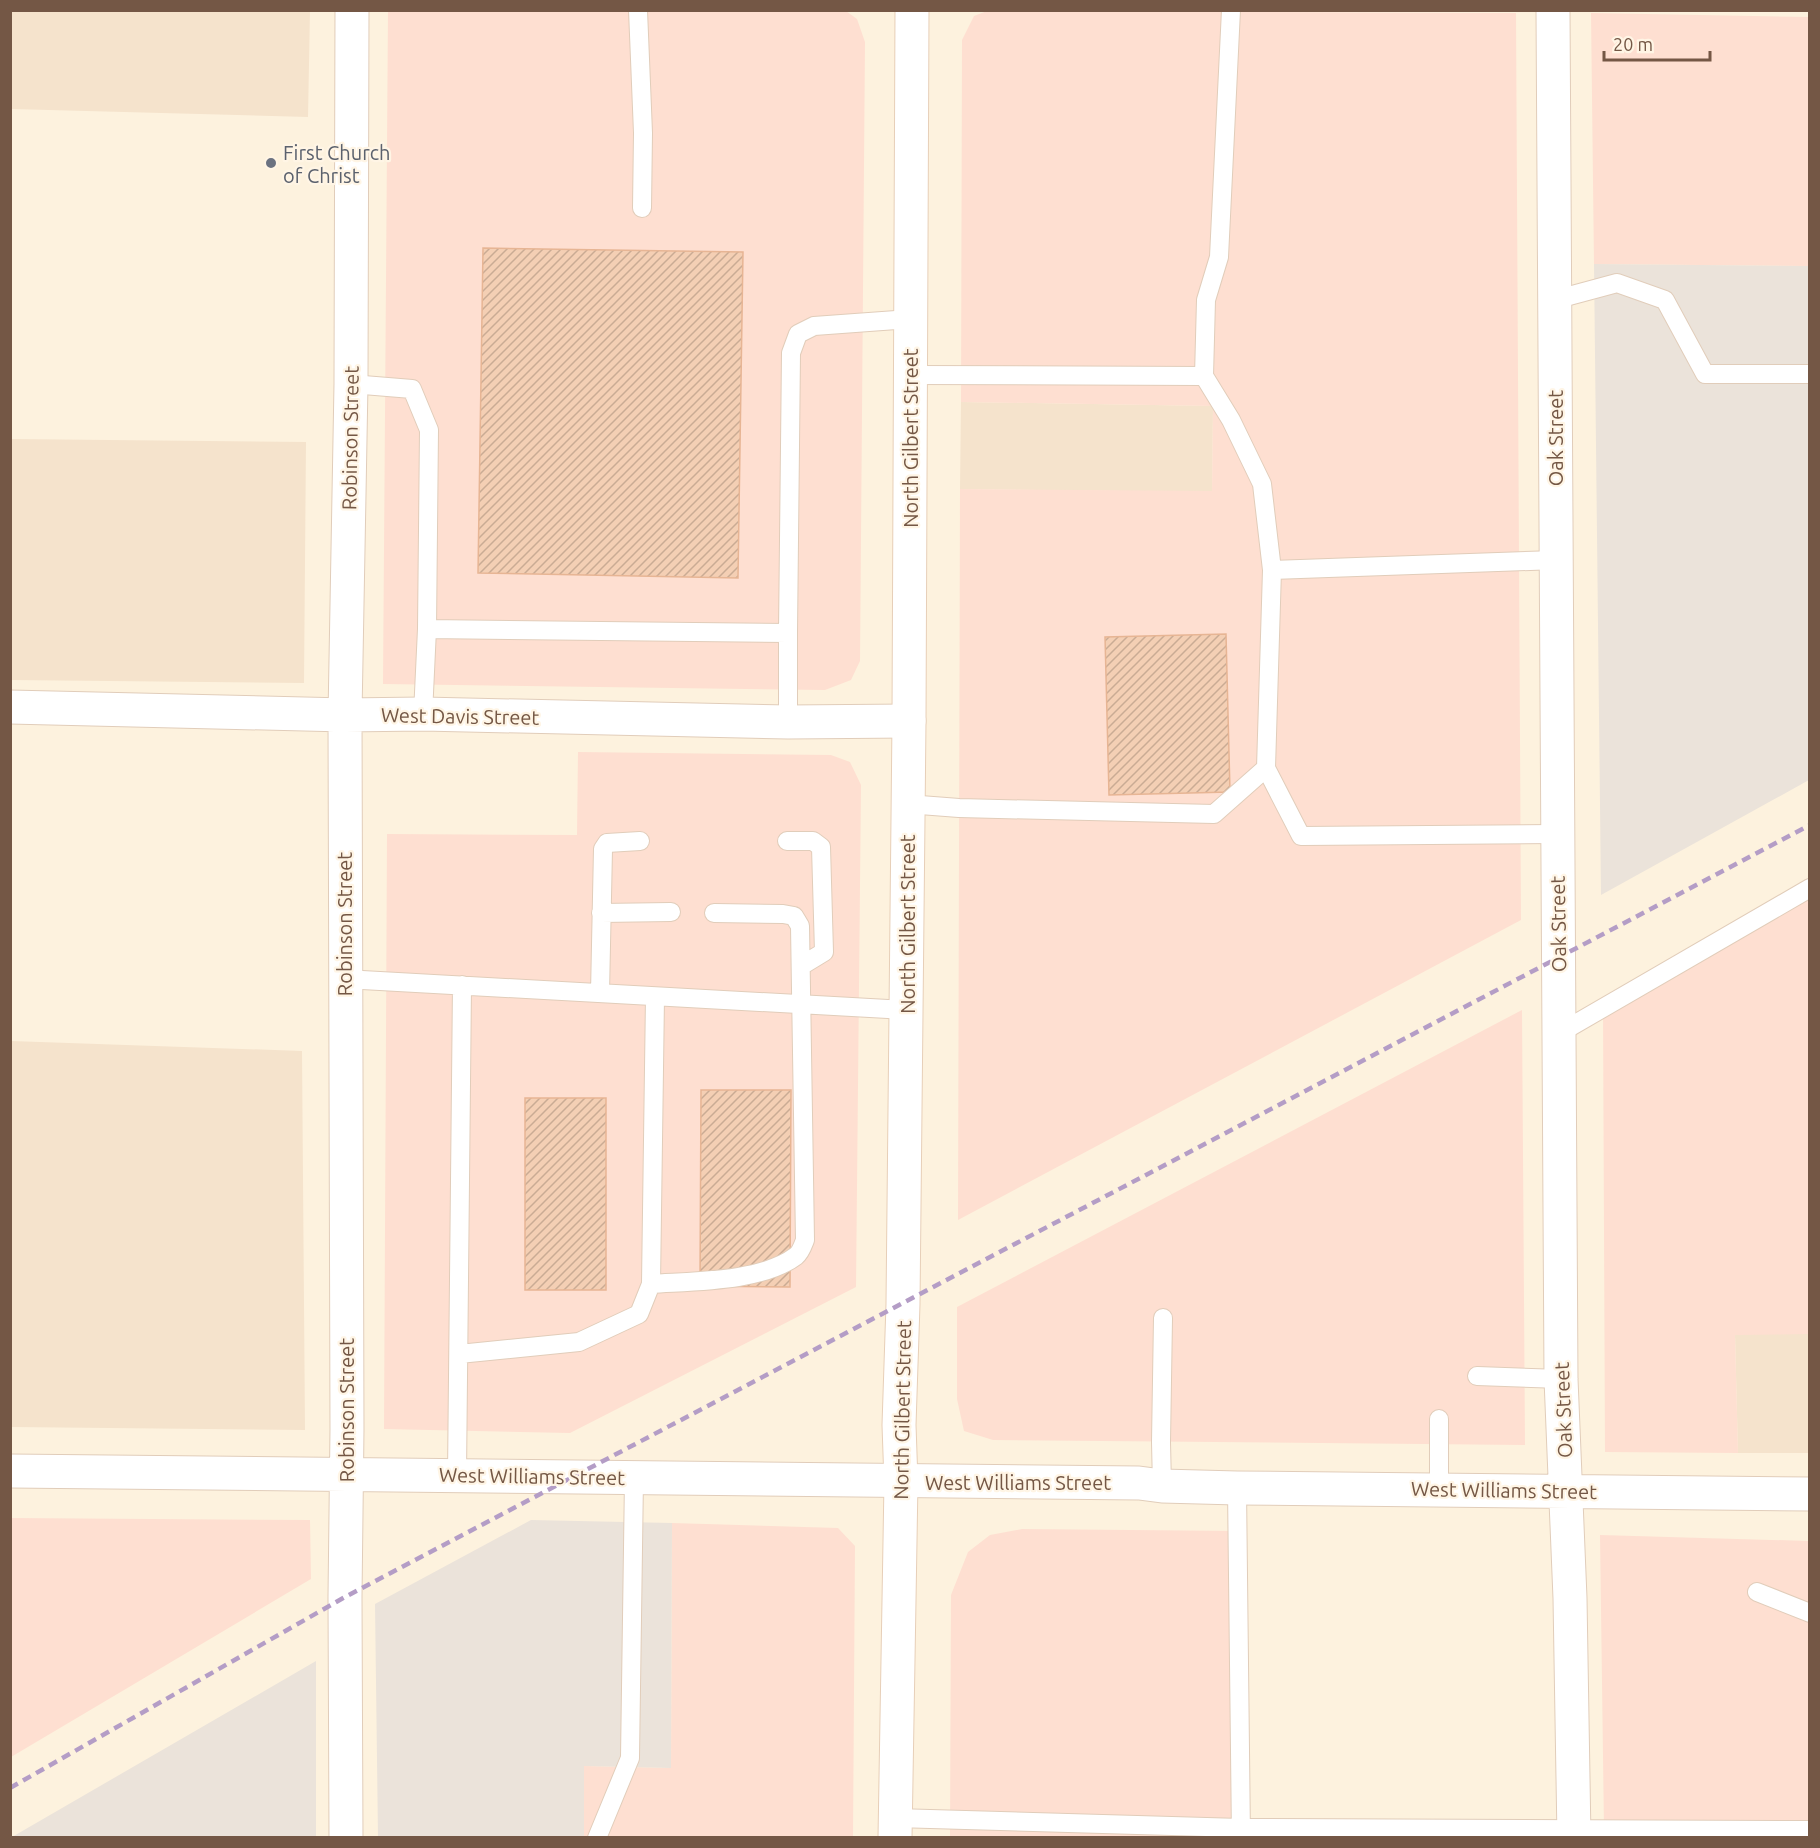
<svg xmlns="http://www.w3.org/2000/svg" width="1820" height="1848" viewBox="0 0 1820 1848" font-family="Ubuntu,sans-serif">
<defs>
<pattern id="building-hatch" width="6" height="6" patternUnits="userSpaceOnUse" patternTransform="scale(1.5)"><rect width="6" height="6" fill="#f4cfb4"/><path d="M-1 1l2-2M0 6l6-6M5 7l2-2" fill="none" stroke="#caab94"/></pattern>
</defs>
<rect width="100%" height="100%" fill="#fdf2de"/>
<path fill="#f5e3cc" d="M11 10 310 11 308 117 11 109Z
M961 402 1213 406 1212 492 960 489Z
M11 439 306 442 304 683 11 680Z
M11 1041 302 1051 305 1430 11 1427Z
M1735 1334H1809V1453H1738Z"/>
<path fill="#fedfd1" d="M388 11H846L857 19 865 42 860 661 851 680 825 690 383 684Z
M987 11 1516 13 1521 920 958 1220 960 489 1212 491 1213 406 961 402 962 40 974 16Z
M1591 13 1809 17V266L1594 264Z
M578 752 831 755 850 762 861 785 856 1287 570 1433 384 1429 387 834 577 835Z
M1809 888V1334L1735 1335 1738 1453 1605 1452 1603 1008Z
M1522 1010 1525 1445 993 1440 964 1431 957 1399V1307Z
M11 1518 310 1520 311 1579 11 1757Z
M672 1523 838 1528 855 1546 853 1837H584V1766L671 1768Z
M1022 1529 1238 1531 1241 1837 950 1838 951 1595 968 1552 990 1535Z
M1600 1535 1809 1541V1830L1604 1829Z"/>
<path fill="#ebe3da" d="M1594 264 1810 266 1809 780 1601 895Z
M531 1520 672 1523 671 1768 584 1766V1837H378L375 1604Z
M316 1661V1837H12Z"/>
<path fill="url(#building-hatch)" stroke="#e7b594" stroke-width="1.5" d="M483 248 743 252 738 578 478 573Z
M1226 634 1230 792 1109 795 1105 637Z
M701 1090H791L790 1287 700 1286Z
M525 1098H606V1290H525Z"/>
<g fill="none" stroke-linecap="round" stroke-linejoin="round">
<g stroke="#e1cdba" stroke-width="20">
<path id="lane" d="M638 10 643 133 642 208
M1554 300 1617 283 1665 300 1705 374H1810
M910 375 1204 376 1206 300 1219 257 1231 10
M1204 376 1231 420 1262 484 1272 570
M351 384 412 389 429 430 427 629
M788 633 791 353 798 334 814 326 910 319
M423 714 427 629 788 633V722
M1266 768 1272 570 1556 560
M907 804 959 808 1214 814 1266 768 1301 836 1557 834
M787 841H813L821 847 824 952 801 966
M601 913 671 912
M344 979 906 1010
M600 993 603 849 607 843 640 841
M1558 1034 1810 888
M651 1284C693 1281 762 1282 796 1256 801 1252 803 1245 805 1240L800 926 794 916 783 914 714 913
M459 1354 579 1342 639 1314 651 1284 655 997
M1477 1376 1561 1379
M1439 1419V1489
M457 1475 462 985
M1162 1486 1161 1442 1163 1318
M1237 1488 1241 1838
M1757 1592 1810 1613
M895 1818 1241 1828 1810 1830
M597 1838 630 1758 634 1478"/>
</g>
<g stroke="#e1cdba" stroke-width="35">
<path id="street" d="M1553 10 1561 1379 1570 1598 1574 1838
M10 707 345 715 423 714 788 722 909 721
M10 1471C387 1473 763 1482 1139 1483L1162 1486 1237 1488 1810 1494
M346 1838 345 1597 347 1429 345 715 351 384 352 10"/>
</g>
<g stroke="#e7cfb8" stroke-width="35">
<path id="secondary" d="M895 1838 901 1482 899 1425 903 1304 909 721 912 10"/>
</g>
<use href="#lane" stroke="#fff" stroke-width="18"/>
<use href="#street" stroke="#fff" stroke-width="33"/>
<use href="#secondary" stroke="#fff" stroke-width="33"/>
<path stroke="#b49dc6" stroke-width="4.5" stroke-dasharray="9 6" stroke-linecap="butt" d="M10 1788 345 1597 1810 825"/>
</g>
<circle fill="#6b7280" stroke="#fff5e5" stroke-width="2" cx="271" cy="163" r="6"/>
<g text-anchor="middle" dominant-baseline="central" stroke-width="4.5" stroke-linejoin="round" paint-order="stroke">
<g font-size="20" fill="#5b616d" stroke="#fff5e5" text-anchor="start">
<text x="283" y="152">First Church<tspan x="283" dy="23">of Christ</tspan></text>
</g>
<g font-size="20" fill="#745745" stroke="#fff5e5">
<text transform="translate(350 438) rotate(-89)">Robinson Street</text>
<text transform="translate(910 438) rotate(-90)">North Gilbert Street</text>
<text transform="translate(1555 438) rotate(-90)">Oak Street</text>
<text transform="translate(460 716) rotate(1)">West Davis Street</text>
<text transform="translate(344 924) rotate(-90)">Robinson Street</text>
<text transform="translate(907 924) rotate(-90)">North Gilbert Street</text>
<text transform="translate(1558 924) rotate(-91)">Oak Street</text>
<text transform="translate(346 1410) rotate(-90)">Robinson Street</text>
<text transform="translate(902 1410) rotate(-89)">North Gilbert Street</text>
<text transform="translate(1563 1410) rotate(-92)">Oak Street</text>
<text transform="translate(532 1476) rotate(1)">West Williams Street</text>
<text x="1018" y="1482">West Williams Street</text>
<text transform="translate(1504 1490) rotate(1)">West Williams Street</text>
</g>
</g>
<rect width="1820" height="1848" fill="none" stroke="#745745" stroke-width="24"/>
<path d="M1604 51v9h106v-9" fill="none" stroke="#745745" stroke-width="3"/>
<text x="1613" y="51" font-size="18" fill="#745745" stroke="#fff5e5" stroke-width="4.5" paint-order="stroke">20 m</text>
</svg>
